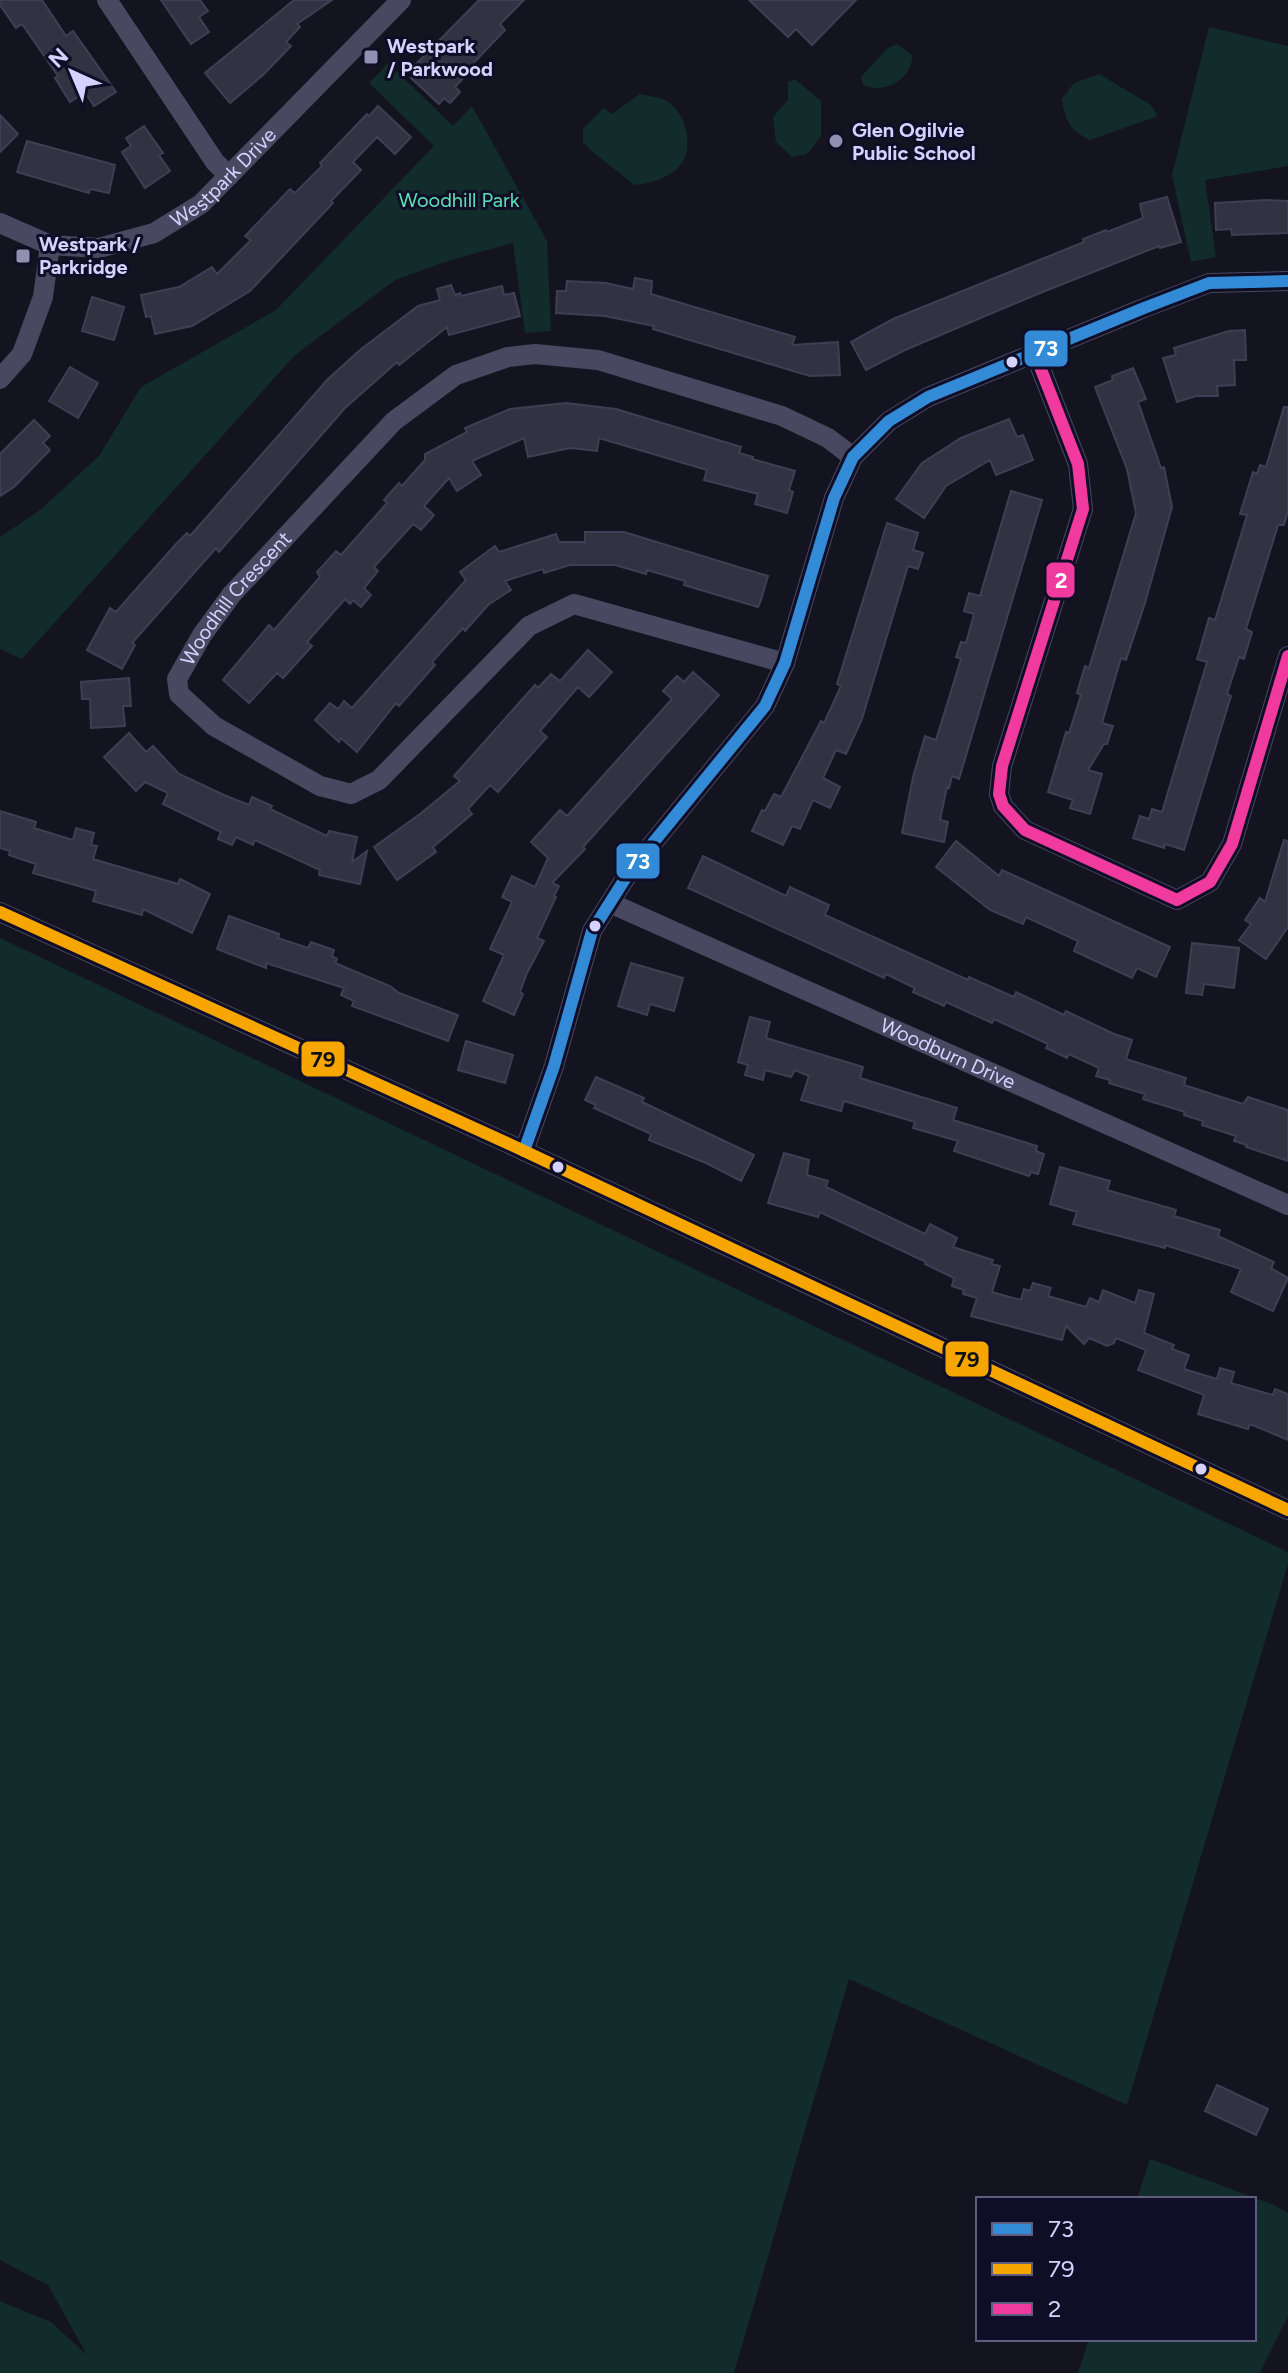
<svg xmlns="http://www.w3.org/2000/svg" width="1288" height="2373" viewBox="0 0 1288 2373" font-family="Figtree,sans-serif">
<rect width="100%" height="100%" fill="#141420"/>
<path fill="#112c2a" d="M1209 27 1288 46V166L1205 180 1216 257 1191 262 1172 175Z
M897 44 912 55C913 79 884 95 863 85L861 77 888 48Z
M388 63 453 126 472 106 547 241 551 331 525 333 513 243 451 260 395 280 295 355 22 659 0 649V537L40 510 99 456 141 387 276 310 434 146 369 83Z
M1099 74 1151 105 1158 116 1090 140C1071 131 1065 121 1062 99L1074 83Z
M795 79 821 101V136L807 154 792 157 776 142 773 117 788 100V82Z
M640 94C648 96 658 97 665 100 677 106 683 119 686 130 694 168 667 181 634 185 616 168 598 159 583 142V129L604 108 612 114Z
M0 938 1288 1552V1564L1127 2105 849 1979 734 2373H0V2301L51 2322 87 2355 48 2285 0 2260Z
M1150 2159 1274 2205 1288 2213V2316L1260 2373H1078L1089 2339H1254V2199H1137Z"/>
<path fill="#323242" stroke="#403e54" stroke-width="2" d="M0 0H42L66 36 73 31 116 92 94 106 85 92 70 102 55 78 58 76 22 24 16 28 0 5Z
M161 0H200L208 11 199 17 209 32 191 44Z
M294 0H332L297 24 300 27 286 42 291 46 263 75 230 103 205 73Z
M479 0H524L500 24 505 30 466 71 468 73 455 87 460 92 450 103 444 98 439 104 411 78 420 69 415 65Z
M749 0H856L812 45 796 29 788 37Z
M378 106 411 137 395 154 377 137 353 162 361 170 331 201 333 203 250 291 192 326 155 334 151 316 146 317 141 295 179 287 212 267 217 274 251 240 245 236 290 189 295 193 322 166 320 163 367 114 369 116Z
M0 115 18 134 0 152Z
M144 126 163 153 159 155 170 171 145 188 122 152 131 146 126 138Z
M27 141 115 165 109 193 90 189 89 193 17 172Z
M1167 197 1181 242 1160 248 1159 246 1040 293 905 350 866 370 851 342 893 319 1084 242 1083 239 1106 230 1107 232 1143 218 1140 204Z
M1267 200 1288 201V233L1232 235 1231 229 1216 230 1215 203Z
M635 278 652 281 651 294 795 337 792 345 838 342 840 375 810 376 653 329 654 326 605 316 556 313 557 291H566L567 281 606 283 633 289Z
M451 285 455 295 460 293 461 296 502 286 504 295 514 293 520 316 449 335 447 327 399 365 397 362 345 408 219 552 216 548 132 643 135 645 122 669 87 650 110 608 116 612 176 544 187 533 190 536 328 379 360 350 418 306 440 300 437 289Z
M92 297 124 307 114 340 82 331Z
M1245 330 1246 360H1234L1235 385 1217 386 1218 396H1196L1177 402 1163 358 1176 355 1174 348 1229 331Z
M70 367 98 383 78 418 49 401Z
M1133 368 1146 399 1138 402 1161 468 1164 467 1172 507 1145 603 1126 660 1121 658 1102 723 1113 726 1107 744H1104L1088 770 1102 774 1090 814 1070 808 1073 800 1048 792 1066 732 1069 733 1081 695 1077 693 1085 666 1089 668 1136 513 1127 469 1095 387 1113 380 1112 376Z
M566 403 616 409 741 447 739 453 753 457 752 459 795 471 789 490 793 492 787 513 755 504 758 494 704 480 707 470 599 438 597 451 570 448 528 457 524 438 472 461 481 475 457 491 449 478 424 506 434 515 421 530 413 524 374 567 378 571 364 588 371 595 361 607 353 600 350 604 345 599 307 642 312 646 283 678 277 673 249 703 223 680 269 625 274 630 320 577 317 572 336 551 341 555 387 503 384 500 399 483 402 486 425 460V454L467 432 465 428 510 409Z
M1284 407H1288V511L1284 525H1278L1246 629 1252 632 1244 659 1239 657 1227 694 1231 696 1184 850 1165 844 1164 848 1133 838 1140 816 1149 819 1152 809 1162 812 1207 662 1197 659 1209 618 1215 620 1247 515 1240 514 1253 472 1257 474 1260 465 1266 467Z
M1009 419 1017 437 1023 435 1033 460 996 475 990 460 946 486 924 518 896 499 922 463 961 438Z
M34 420 50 436 43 443 50 450 14 487 0 496V454Z
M1011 491 1042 500 959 779 952 776 949 788 947 787 940 820 948 822 944 842 902 833 913 777 925 736 936 740 961 659 956 657 961 642 966 643 974 614 964 611 969 593 980 596Z
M887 523 918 533 913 550 923 553 918 569 908 566 862 719 846 754 836 750 823 778 840 787 830 808 813 800 800 829 792 826 783 845 752 831 762 810 765 811 774 794 781 797 821 721 824 723 841 686 837 684Z
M585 532H624L768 576 761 600 758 607 684 585 685 581 647 570 646 574 615 565H570L544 573 543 569 505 581 511 590 488 605 465 631 463 628 432 662 435 665 399 706 396 703 357 752 341 738 339 742 315 720 330 703 338 709 344 701 352 708 466 580 460 572 495 546 499 552 556 534 559 542H585Z
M588 650 612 672 589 697 578 687 540 731 547 737 498 792 490 785 468 809 472 814 433 847 436 852 397 880 374 847 420 814 460 781 454 776 535 685 538 688 551 674 560 681Z
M693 672 719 695 583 847 585 849 552 883 559 886 554 896 556 897 537 938 544 941 527 973 520 992 523 994 514 1015 483 1001 504 955 490 949 512 902 502 897 512 876 535 887 548 858 531 842 560 810 567 816 672 699 663 691 677 676 684 682Z
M129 678 131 706H123L125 726 91 728 90 699H82L81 682Z
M129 733 146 752 153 746 179 774 224 795 249 805 252 797 272 806 270 809 327 836 329 831 357 837 352 862 367 851 360 884 319 875 320 870 255 840 253 845 236 837 232 845 218 839 221 832 163 804 168 793 145 782 136 791 104 757Z
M0 811 36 822 34 828 73 840 76 828 94 833 91 845 97 846 93 859 178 884 180 879 210 894 192 933 143 909 142 915 93 901 96 891 33 873 36 864 9 855 10 851 0 848Z
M1284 840 1288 841V927L1266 959 1239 940 1251 924 1245 920 1260 898 1265 902Z
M956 841 999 876 1002 870 1170 947 1156 977 1137 968 1132 978 1074 951 1078 941 1026 917 1023 924 990 910 936 867Z
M703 856 786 896 790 887 829 905 825 915 968 980 969 977 1014 997 1016 992 1064 1015 1066 1011 1114 1034 1132 1040 1126 1059 1186 1078 1184 1085 1243 1104 1248 1097 1288 1110V1161L1246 1147 1247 1145 1234 1141 1236 1136 1202 1125 1203 1121 1184 1115 1185 1112 1143 1099 1145 1094 1109 1083 1110 1080 1096 1076 1099 1068 1069 1054 1067 1058 1046 1048 1048 1044 994 1019 992 1023 946 1002 944 1006 913 992 915 988 886 974 884 978 688 888Z
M229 916 279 934 278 938 308 948 311 942 334 950 332 956 337 959 335 963 390 986 399 993 458 1015 448 1041 352 1006 354 1001 341 995 344 988 266 963V968L217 949Z
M1192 943 1239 948 1234 988 1204 984 1202 995 1186 993Z
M631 963 683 978 674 1011 650 1004 647 1015 618 1006Z
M750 1017 770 1022 766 1038 863 1067 860 1078 957 1108 953 1120 1037 1146 1036 1151 1044 1154 1038 1174 1031 1172 1029 1176 954 1151 958 1141 913 1128 915 1122 844 1101 841 1111 801 1100 809 1076 795 1070 791 1077 765 1070 763 1080 745 1075 748 1065 738 1062Z
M466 1041 513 1055 505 1083 458 1070Z
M596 1077 644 1098 642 1102 754 1155 741 1181 706 1163 649 1140 651 1134 594 1108 596 1105 585 1100Z
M784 1153 809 1160 807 1175 828 1181 826 1187 925 1234 930 1224 957 1238 953 1247 993 1260 991 1264 1000 1266 992 1292 1021 1300 1024 1289 1030 1291 1033 1283 1051 1288 1048 1296 1086 1307 1090 1298 1099 1302 1103 1290 1135 1303 1139 1290 1154 1294 1144 1333 1174 1345 1172 1349 1189 1355 1184 1369 1217 1379 1220 1368 1234 1372 1231 1383 1273 1395 1275 1389 1288 1394V1440L1250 1424 1248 1429 1198 1414 1204 1395 1138 1370 1146 1350 1116 1338 1114 1343 1107 1346 1089 1338 1084 1344 1066 1326 1062 1340 971 1316 977 1298 963 1294 964 1290 952 1286 954 1278 925 1264 926 1262 820 1212 818 1217 768 1203Z
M1060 1167 1110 1181 1107 1190 1176 1210 1174 1216 1220 1230 1218 1236 1274 1262 1271 1268 1288 1278 1273 1311 1231 1292 1241 1269 1165 1245V1248L1073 1224 1077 1212 1050 1204Z
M1217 2085 1268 2109 1256 2135 1205 2111Z"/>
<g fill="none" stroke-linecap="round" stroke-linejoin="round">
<g stroke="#484961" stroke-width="20">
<path d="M107 0 215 162 229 176"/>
<path id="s1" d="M0 223 50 245 99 248 154 233 201 204 401 0"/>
<path d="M1035 354 1078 464 1083 509 1002 766 999 794 1003 806 1025 830 1177 900 1210 882 1232 844 1288 656"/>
<path d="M0 379 22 354 43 297 50 245"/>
<path id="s2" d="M785 663 574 604 529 626 379 780 351 794 320 786 214 726 179 694 177 679 202 635 232 594 394 421 456 375 508 357 535 354 598 360 782 416 828 438 853 457"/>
<path id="s3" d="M610 903 1288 1205"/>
<path d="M0 912 507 1143 1288 1510"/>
<path d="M524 1151 554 1066 592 931 630 871 765 706 785 663 834 498 853 457 889 421 928 397 1144 308 1209 283 1288 281"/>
</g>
<g stroke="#100e26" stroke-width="18">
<path id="bus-1" d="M524 1151 554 1066 592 931 630 871 765 706 785 663 834 498 853 457 889 421 928 397 1144 308 1209 283 1288 281"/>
</g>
<g stroke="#100e26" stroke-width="18">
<path id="bus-2" d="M0 912 507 1143 1288 1510"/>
</g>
<g stroke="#100e26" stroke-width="18">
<path id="bus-3" d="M1035 354 1078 464 1083 509 1002 766 999 794 1003 806 1025 830 1177 900 1210 882 1232 844 1288 656"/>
</g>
<use href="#bus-1" stroke="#338bd7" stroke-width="12"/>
<use href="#bus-2" stroke="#f7a600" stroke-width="12"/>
<use href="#bus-3" stroke="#f13a9d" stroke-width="12"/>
</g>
<g fill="#9190b1" stroke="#100e26" stroke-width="3">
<rect x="363" y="49" width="16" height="16" rx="4"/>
<circle cx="836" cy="141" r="8"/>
<rect x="15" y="248" width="16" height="16" rx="4"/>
</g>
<g fill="#d4d3ff" stroke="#100e26" stroke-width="3">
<circle cx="1012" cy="362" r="7"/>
<circle cx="595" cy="926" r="7"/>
<circle cx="558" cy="1167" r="7"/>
<circle cx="1201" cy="1469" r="7"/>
</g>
<g text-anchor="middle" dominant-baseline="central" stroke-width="6" stroke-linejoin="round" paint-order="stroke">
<g font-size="20" font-weight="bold" fill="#d4d3ff" stroke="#100e26" text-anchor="start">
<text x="387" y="46">Westpark<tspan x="387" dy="23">/ Parkwood</tspan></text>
<text x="852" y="130">Glen Ogilvie<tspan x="852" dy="23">Public School</tspan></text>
<text x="39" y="244">Westpark /<tspan x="39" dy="23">Parkridge</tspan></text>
</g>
<g font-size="20" fill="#d4d3ff" stroke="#100e26">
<text stroke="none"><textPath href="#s1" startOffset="250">Westpark Drive</textPath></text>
<text stroke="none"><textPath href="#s2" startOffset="832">Woodhill Crescent</textPath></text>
<text stroke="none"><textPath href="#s3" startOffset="370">Woodburn Drive</textPath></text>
</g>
<g font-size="20" fill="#5be3b5" stroke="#100e26">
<text x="459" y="200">Woodhill Park</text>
</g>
</g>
<g stroke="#100e26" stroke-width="3">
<rect x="1023" y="329" width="46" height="39" rx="8" fill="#338bd7"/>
<rect x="1045" y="561" width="31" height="38" rx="8" fill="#f13a9d"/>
<rect x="615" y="842" width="46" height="38" rx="8" fill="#338bd7"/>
<rect x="300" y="1040" width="46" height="38" rx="8" fill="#f7a600"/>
<rect x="944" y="1340" width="46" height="38" rx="8" fill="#f7a600"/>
</g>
<g font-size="22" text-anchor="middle" font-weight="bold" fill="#fff">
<text x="1046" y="356">73</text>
<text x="1061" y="588">2</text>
<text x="638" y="869">73</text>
</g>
<g font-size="22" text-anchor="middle" font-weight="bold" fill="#111">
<text x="323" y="1067">79</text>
<text x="967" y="1367">79</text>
</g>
<rect x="976" y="2197" width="280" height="144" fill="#100e26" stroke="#5e5d7d" stroke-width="2"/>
<rect x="992" y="2223" width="40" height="12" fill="#338bd7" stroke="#5e5d7d" stroke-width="2"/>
<text x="1048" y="2237" font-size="24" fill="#d4d3ff">73</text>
<rect x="992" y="2263" width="40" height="12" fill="#f7a600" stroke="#5e5d7d" stroke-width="2"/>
<text x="1048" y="2277" font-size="24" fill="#d4d3ff">79</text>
<rect x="992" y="2303" width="40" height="12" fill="#f13a9d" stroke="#5e5d7d" stroke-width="2"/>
<text x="1048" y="2317" font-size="24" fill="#d4d3ff">2</text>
<g transform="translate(72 72) rotate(316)" stroke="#100e26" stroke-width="6" paint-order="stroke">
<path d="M0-6L14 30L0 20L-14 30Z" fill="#d4d3ff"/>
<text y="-12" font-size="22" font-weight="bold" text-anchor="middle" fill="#d4d3ff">N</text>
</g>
</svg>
